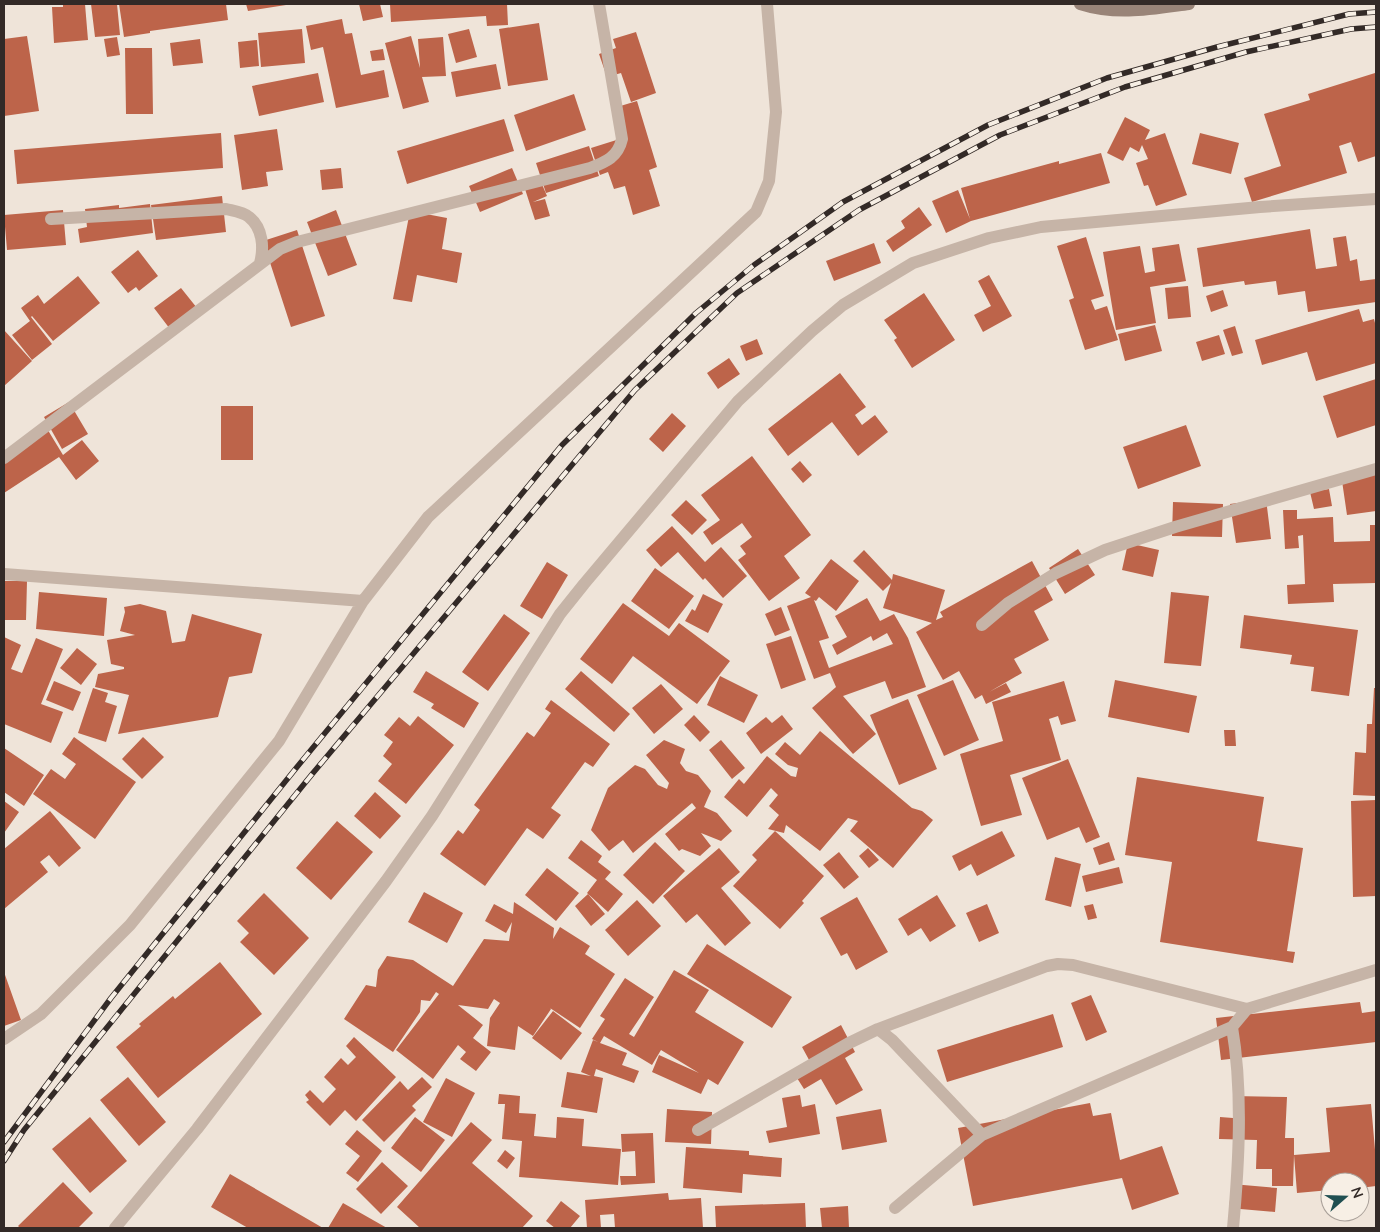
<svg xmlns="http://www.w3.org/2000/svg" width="1380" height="1232" viewBox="0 0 1380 1232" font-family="Mulish,sans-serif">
<rect width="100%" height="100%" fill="#efe4d9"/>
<path fill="#bd644a" d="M63 4H85L88 40 54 43 52 7H63Z
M91 4H117L120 35 95 37Z
M119 4H226L228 20 150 31V33L124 37Z
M246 4H286V5L248 11Z
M359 4H380L383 17 363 21Z
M390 4H507L508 25 487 26 486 16 391 22Z
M342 19 345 34 352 33 361 75 384 70 389 97 336 108 323 47 311 50 306 26Z
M539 23 548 80 508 86 499 29Z
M302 29 305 63 261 67 258 33Z
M469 29 477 57 456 63 448 34Z
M636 32 656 93 631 102 621 73 607 77 599 54 616 48 613 39Z
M27 36 39 111 4 116V39Z
M411 36 420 68 418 39 443 37 446 76 422 77 429 102 403 109 385 43Z
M117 37 120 55 107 57 104 39Z
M200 39 203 63 173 66 170 43Z
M257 40 259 66 240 68 238 42Z
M125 48H152L153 114H126Z
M383 49 385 60 372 61 370 51Z
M496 64 501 89 456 97 451 72Z
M318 73 324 102 259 116 252 86Z
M1375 73 1376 77V156L1358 162 1351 142 1339 146 1347 173 1252 202 1244 178 1281 166 1264 114 1310 100 1308 94Z
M574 94 586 130 526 151 514 115Z
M637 101 657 167 649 170 660 206 633 215 625 186 614 189 608 172 600 175 591 148 626 137 617 107Z
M1125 117 1150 130 1145 140 1165 133 1187 195 1156 206 1148 185 1144 186 1136 163 1148 159 1142 145 1139 152 1130 147 1123 161 1107 153Z
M504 119 514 151 407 184 397 151Z
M277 129 283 170 266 172 268 186 242 190 234 135Z
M221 133 223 168 17 184 14 150Z
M1200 133 1239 143 1231 174 1192 164Z
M589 146 599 176 546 193 536 163Z
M1101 153 1110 183 971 221 946 233 932 201 958 190 970 219 961 188 1059 161V164Z
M341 168 343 188 322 190 320 170Z
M512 168 523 194 480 212 469 186Z
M541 182 547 196 533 202 545 199 550 216 535 220 525 189Z
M222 196 226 232 156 240 151 205Z
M150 204 153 233 80 243 78 229 87 227 85 209 119 205V208Z
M919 207 932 225 893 252 886 241 905 228 901 221Z
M63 210 66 245 7 250 4 215Z
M336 210 357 265 328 276 307 222Z
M410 211 447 218 442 249 462 253 457 283 417 275 412 302 393 299Z
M1310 229 1316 269 1337 266 1333 238 1346 236 1350 261 1357 259 1360 281 1376 279V302L1308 312 1305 291 1278 295 1276 281 1245 285 1244 281 1203 287 1197 248Z
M297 230 325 316 291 327 263 241Z
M1086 237 1104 296 1091 300 1095 310 1107 306 1118 340 1085 350 1069 300 1074 298 1057 246Z
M874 243 881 263 834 281 826 261Z
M1179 244 1186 281 1150 287 1156 323 1116 330 1103 252 1140 246 1145 273 1155 271 1152 248Z
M138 250 158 276 139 291 136 287 128 293 111 272Z
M989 275 1012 316 983 332 974 315 991 306 978 281Z
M78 276 100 303 53 341 32 316 31 317 52 344 32 360 12 335 30 321 21 308 38 295 44 304Z
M1188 286 1191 317 1168 319 1165 288Z
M181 288 197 308 170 329 154 308Z
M1223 290 1228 306 1211 312 1206 296Z
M924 293 955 340 912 368 894 340 897 338 884 320Z
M1359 309 1363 322 1374 319 1376 327V363L1316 381 1307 352 1262 365 1255 340Z
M1155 325 1162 351 1125 361 1118 334Z
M1235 326 1243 353 1232 356 1223 330Z
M4 330 32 361 4 386Z
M1219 335 1225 354 1202 361 1196 342Z
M757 339 763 354 746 361 740 346Z
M729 358 740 374 718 389 707 373Z
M840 373 866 407 855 415 862 425 875 415 888 432 858 456 832 422 788 456 768 429Z
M1376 379V425L1337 438 1323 396Z
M69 402 88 434 62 449 44 417Z
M221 406H253V460H221Z
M672 413 686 426 663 452 649 439Z
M1186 425 1201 466 1138 489 1123 447Z
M46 427 63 455 82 440 99 461 76 480 59 457 4 493V455Z
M752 456 811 535 784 556 800 578 769 601 738 560 746 554 740 546 752 537 742 523 712 545 703 532 720 520 701 495Z
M800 461 812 475 803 483 791 469Z
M1376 470V511L1347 515 1341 474Z
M1329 489 1332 506 1314 509 1310 492Z
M1266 499 1271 539 1236 543 1230 504Z
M686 500 707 520 692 535 671 515Z
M1173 502 1223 504 1222 537 1172 536Z
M1283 510H1297V519L1333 517 1334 542 1370 541V525H1376V583L1333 584 1334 602 1288 604 1287 585 1305 584 1303 535 1298 536 1299 548 1285 549Z
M672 526 705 562 721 547 747 576 723 598 705 578 703 580 678 552 661 567 646 550Z
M1128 543 1159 550 1153 577 1122 570Z
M1078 549 1095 575 1065 594 1049 568Z
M864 550 892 580 893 574 945 590 936 620 943 617 940 612 1032 561 1053 600 1034 611 1049 640 1014 659 1022 673 989 692 1006 683 1011 692 986 704 982 695 975 699 959 671 943 680 916 632 932 623 883 608 891 583 883 591 853 561Z
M831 559 859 581 836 611 819 597 816 601 814 600 829 638 819 641 829 668 893 644 887 633 873 641 871 636 837 655 832 645 847 637 835 616 867 598 880 621 894 614 908 638 926 687 892 699 885 681 843 696 876 734 853 754 812 708 836 687 830 673 814 679 787 606 811 597 805 593Z
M547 562 568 575 542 619 520 606Z
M655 568 694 596 669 629 631 601Z
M4 581H27L26 620H4Z
M39 592 107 598 104 636 36 629Z
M1171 592 1209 596 1201 666 1164 663Z
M703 594 723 604 708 633 685 621 692 609 695 611Z
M623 603 669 636 679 623 730 661 697 704 633 656 612 684 580 659Z
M140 604 166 611 172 643 185 641 192 614 262 634 252 673 229 677 218 717 118 734 129 695 95 687 98 674 124 669V667L111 664 107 640 135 635 120 631 125 612 124 607Z
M781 607 790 630 775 636 765 614Z
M504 614 530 633 488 691 462 672Z
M1244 615 1358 630 1349 696 1311 691 1314 667 1290 664 1292 655 1240 648Z
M791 636 806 680 781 689 766 644Z
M4 637 21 645 11 669 22 673 36 638 63 649 41 704 63 712 51 743 4 724Z
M77 648 97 664 81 685 60 668Z
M426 671 479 703 464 728 431 708 434 704 413 692Z
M581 671 630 714 614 732 565 689Z
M720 676 758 695 744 723 707 705Z
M953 680 979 740 944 756 917 695Z
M1115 680 1197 696 1189 733 1108 717Z
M54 681 81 692 73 711 46 700Z
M1064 681 1076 721 1061 725 1058 716 1049 719 1061 760 1010 775 1022 815 981 826 960 754 1003 741 992 702Z
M661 684 683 709 654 734 632 708Z
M93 688 108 693 105 702 117 706 106 742 78 733Z
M1374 688H1376V796L1353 795 1355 752 1366 753 1367 724H1372Z
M908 699 937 769 899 785 870 715Z
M551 700 610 744 593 767 585 762 551 808 561 815 543 839 527 828 485 886 440 854 458 830 463 834 480 810 474 805 527 732 534 737 551 713 545 709Z
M694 715 710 732 700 742 684 725Z
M782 715 793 729 761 754 746 733 766 717 772 723Z
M418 716 454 745 406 804 378 781 392 764 383 756 393 742 384 735 399 717 410 726Z
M1224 730H1235L1236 746H1225Z
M820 731 912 808 922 811 933 820 893 868 850 831 858 821 848 818 820 851 786 825 784 833 768 829 779 815 769 806 778 795 771 788 747 817 724 797 739 779 744 784 767 756 791 776 796 777 798 768 788 765 775 754 785 742 800 755Z
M74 737 136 782 95 839 33 794 51 769 65 779 76 764 62 754Z
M143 737 164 757 142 779 122 759Z
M664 740 685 749 680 763 686 771 698 775 711 791 704 807 717 813 732 831 721 841 701 833 711 846 700 856 682 849 679 851 665 834 696 808 692 803 633 853 623 840 609 851 591 830 608 788 635 765 645 769 658 785 667 789 669 783 646 755Z
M721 740 745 768 732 779 709 750Z
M4 748 44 775 24 806 4 792Z
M1068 759 1100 837 1086 843 1079 827 1047 840 1022 778Z
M1137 777 1264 797 1257 841 1303 848 1287 951 1295 952 1293 963 1160 942 1172 862 1125 855Z
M375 792 401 816 380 839 354 816Z
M1376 800V896L1353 897 1351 801Z
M4 801 19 812 4 833Z
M50 811 81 848 59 867 49 855 40 862 48 872 4 909V849Z
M337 821 373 852 331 900 296 868Z
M775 831 824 876 802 901 804 903 780 929 733 886 757 860 752 855Z
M1002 831 1015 856 977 876 971 864 959 871 952 856Z
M581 840 602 856 598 862 611 872 605 879 623 894 608 912 587 893 597 880 568 858Z
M655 842 685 871 653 904 623 875Z
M1109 842 1115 860 1099 865 1093 848Z
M719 848 740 872 721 888 751 923 725 946 697 914 686 923 663 896Z
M868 848 879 860 869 868 859 856Z
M839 852 859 877 844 889 823 865Z
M1055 857 1081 864 1071 907 1045 900Z
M1119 867 1123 883 1086 892 1082 876Z
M547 868 579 893 556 921 525 895Z
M424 892 463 913 447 943 408 922Z
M264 893 309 938 274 975 240 942 249 933 237 921Z
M588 894 605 914 591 926 575 906Z
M937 895 956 926 930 942 921 928 908 936 898 919Z
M857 897 888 952 856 970 847 953 841 956 820 918Z
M637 900 661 926 628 956 605 930Z
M514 902 554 928 553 939 560 927 590 946 585 954 615 974 580 1028 550 1008 551 1009 533 1036 518 1026 515 1050 487 1046 490 1018 500 1003 494 999 488 1009 458 1005 483 1025 473 1038 491 1052 476 1071 460 1059 466 1052 458 1045 433 1079 396 1050 439 994 436 992 430 1001 421 1000 420 1012 393 1052 344 1019 366 985 376 987 378 970 387 956 413 960 453 986 484 939 509 941 512 922 506 933 485 921 494 904 513 914Z
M987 904 999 933 979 942 966 913Z
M1093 904 1097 918 1088 920 1084 906Z
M707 944 792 997 772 1028 687 974Z
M220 962 262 1014 158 1098 116 1047 141 1026 139 1024 173 996 175 999Z
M674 970 709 990 695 1012 744 1042 718 1085 708 1079 701 1094 652 1072 659 1055 699 1073 661 1050 652 1065 604 1036 600 1043 627 1053 622 1065 639 1071 634 1083 596 1069 594 1076 603 1078 597 1113 561 1107 567 1072 591 1076 581 1072 593 1040 598 1042 592 1039 605 1019 600 1016 625 978 654 997 629 1034 634 1037Z
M4 972 21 1020 4 1026Z
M1091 995 1107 1032 1086 1041 1071 1003Z
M1360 1002 1362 1013 1376 1011V1042L1221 1060 1216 1018Z
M553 1011 582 1033 561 1060 532 1038Z
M1053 1014 1063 1047 947 1082 937 1050Z
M841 1025 855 1052 845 1058 863 1090 836 1105 821 1079 804 1089 797 1078 814 1069 802 1047Z
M354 1037 396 1077 356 1121 345 1110 330 1126 306 1102 309 1100 305 1095 310 1090 323 1103 336 1089 324 1077 341 1058 348 1065 356 1057 346 1046Z
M128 1077 166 1122 139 1146 100 1100Z
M422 1077 432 1087 412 1106 416 1110 384 1142 362 1120 400 1081 408 1090Z
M446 1078 475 1093 452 1137 423 1122Z
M499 1094 520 1096 519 1113 536 1114 534 1136 556 1138 557 1117 584 1119 582 1146 621 1149 618 1185 519 1177 522 1141 502 1139 505 1104H498Z
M800 1095 802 1107 815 1104 820 1134 769 1143 766 1131 787 1127 782 1098Z
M1233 1096 1287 1097 1285 1138H1294V1155L1330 1152 1326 1108 1371 1104 1376 1161V1186L1360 1188V1182H1330V1190L1297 1193 1294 1155 1293 1186H1272V1169H1256L1257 1140 1219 1139 1220 1117 1233 1118Z
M1090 1103 1093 1116 1111 1113 1120 1160 1162 1146 1179 1194 1132 1210 1122 1178 973 1206 958 1128Z
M667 1109 712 1112 711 1144 665 1142Z
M881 1109 887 1142 842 1150 836 1117Z
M90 1117 127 1161 90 1193 52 1149Z
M415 1117 445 1140 421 1172 391 1148Z
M471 1122 492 1140 472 1163 533 1216 522 1228H420L397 1207Z
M357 1130 382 1151 358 1182 346 1173 360 1156 345 1144Z
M653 1133 655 1183 621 1185 620 1176H636L635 1151 622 1152 621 1134Z
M686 1147 749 1151V1155L782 1158 781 1177 743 1174 742 1193 683 1188Z
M505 1150 515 1158 507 1169 497 1161Z
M382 1162 408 1186 381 1214 356 1189Z
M230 1174 323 1228H248L211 1207Z
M63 1182 93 1213 78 1228H20L18 1226Z
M1232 1184 1277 1188 1275 1212 1229 1208Z
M668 1193 669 1200 701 1198 703 1228H615L614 1214 600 1215 601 1228H587L585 1200Z
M561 1201 580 1216 570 1228H555L546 1221Z
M343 1203 387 1228H328Z
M805 1203 806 1228H716L715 1206Z
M848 1206 849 1228H822L820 1208Z"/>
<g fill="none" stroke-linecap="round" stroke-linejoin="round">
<path stroke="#c6b4a7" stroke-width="12" d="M51 219 226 209C234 211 243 212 249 217 263 228 264 248 260 263
M4 458 280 249 297 242 590 168C606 162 618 157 622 139L599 4
M4 574 363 601
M982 625 1008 603 1056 573 1105 550 1175 527 1376 469
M878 1029 1047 966 1058 964 1073 965 1247 1009
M4 1039 41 1014 130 925 279 741 363 601 428 517 756 212 769 181 776 112 767 4
M698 1130 849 1043 878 1029 892 1040 982 1135
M895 1208 982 1135 1232 1027
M115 1228 197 1129 386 881 432 816 560 614 584 584 738 401 812 331 843 305 913 263 989 238 1041 227 1260 207 1376 199
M1233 1228C1239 1163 1243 1091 1232 1027L1247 1009 1376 970"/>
<path stroke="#998478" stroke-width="12" d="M1080 4C1117 16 1152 9 1189 4"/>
<g stroke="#332a27" stroke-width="5.5">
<path id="rail" d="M4 1142 111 998 297 767 562 445 696 313 754 265 843 202 988 125 1107 78 1217 47 1349 14 1376 12
M4 1161 24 1130 313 773 635 390 737 293 859 210 1000 135 1125 87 1246 52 1351 29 1376 27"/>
</g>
<use href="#rail" stroke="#f7efe5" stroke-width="4" stroke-dasharray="11" stroke-linecap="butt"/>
</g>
<rect width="1380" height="1232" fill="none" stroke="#332a27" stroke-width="10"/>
<g transform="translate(1345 1197) rotate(70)"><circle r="24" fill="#f7efe5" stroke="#a9a099"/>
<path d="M0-4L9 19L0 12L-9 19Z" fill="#204f51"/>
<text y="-8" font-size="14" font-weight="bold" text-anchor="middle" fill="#332a27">N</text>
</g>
</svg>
